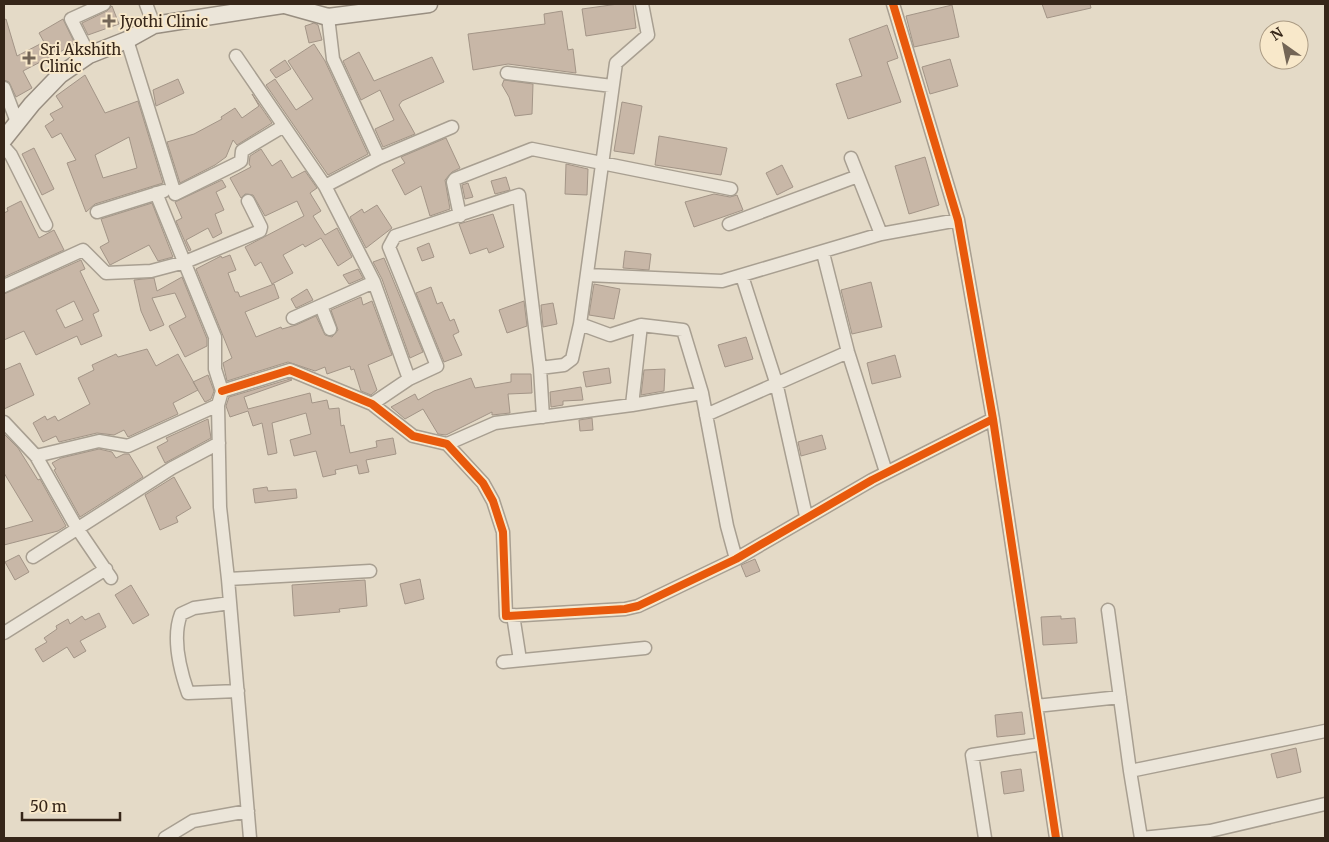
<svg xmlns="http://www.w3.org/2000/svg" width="1329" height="842" viewBox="0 0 1329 842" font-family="Merriweather,serif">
<rect width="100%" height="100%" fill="#e4dac7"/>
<path fill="#c8b7a7" stroke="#a39587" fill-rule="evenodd" d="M618 4H633L636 28 586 36 582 9Z
M1042 4H1090L1091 8 1047 18Z
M952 5 959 37 914 47 906 16Z
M112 6 119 24 88 35 82 23 107 11Z
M562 11 568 50 573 49 576 73 508 64 473 70 468 34 545 24 544 14Z
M6 19 17 56 44 42 39 33 63 19 75 44 23 71 32 88 16 97 9 82 4 80V20Z
M314 23 318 25 322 40 309 43 305 26Z
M887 25 898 58 887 62 901 102 848 119 836 84 862 76 849 39Z
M314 44 325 61 368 154 328 175 266 85 275 79 296 110 313 99 288 61Z
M359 52 374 81 432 57 444 82 402 101 399 105 415 134 383 147 375 129 394 120 380 90 361 100 343 61Z
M950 59 958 86 930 94 922 67Z
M285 60 291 69 276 78 270 70Z
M85 75 105 113 138 101 163 183 95 204 86 212 67 163 76 160 61 133 52 138 45 126 54 120 50 114 63 107 56 96ZM129 137 137 168 103 178 95 155Z
M178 79 184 93 156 106 153 90Z
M504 80 533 84 532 114 515 116 509 97 502 85Z
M252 94 272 123 237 145 233 140 226 157 215 165 180 183 167 142 194 134 222 119 221 117 235 108 242 118 259 106Z
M622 102 642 106 634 154 614 151Z
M659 136 727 148 721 175 655 165Z
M446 138 460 168 452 172 445 180 450 209 430 216 421 186 405 195 392 170 405 163 401 157Z
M34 148 54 189 42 195 22 154Z
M261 149 272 166 281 160 292 178 305 171 317 188 310 193 321 211 313 216 325 235 337 228 352 257 338 266 321 238 305 247 303 244 283 255 293 273 272 284 261 262 255 266 245 247 304 216 297 201 265 216 253 195 245 194 241 198 230 178 251 167 249 164 250 156Z
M925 157 939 205 909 214 895 166Z
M566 164 588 169 587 195 565 194Z
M782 165 793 187 777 195 766 173Z
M506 177 510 190 495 194 491 181Z
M222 180 226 187 216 192 224 210 215 214 222 233 213 238 208 228 186 240 191 250 189 251 176 221 182 218 175 202Z
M468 183 473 197 465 199 462 185Z
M714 194 730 197 737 195 743 210 694 227 685 202Z
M21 201 39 238 54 230 64 250 4 277V213L8 211 7 208Z
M152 203 173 257 158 261 149 245 110 265 100 247 109 242 101 219Z
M377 205 392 228 366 248 350 217 362 209 364 213Z
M493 214 504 247 489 253 487 248 470 254 459 224Z
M429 243 434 257 422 261 417 248Z
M625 251 651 254 649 270 623 268Z
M230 255 236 270 228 273 235 292H238L240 297 274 284 279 298 245 312 256 337 281 327 282 329 296 325 316 316 325 335 332 337 338 330 331 310 361 297 363 305 372 301 392 355 368 365 377 390 371 395 361 391 354 369 351 370 350 366 327 374 325 367 315 371 288 362 227 381 223 363 232 358 196 269 221 256 222 258Z
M384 258 423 352 410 358 382 279 373 262Z
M81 260 85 269 80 271 99 311 93 314 102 336 81 345 77 336 36 355 24 331 4 340V294ZM74 301 83 320 65 328 56 310Z
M358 269 363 278 349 284 343 275Z
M182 277 207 339V346L185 357 169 326 186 317 175 293 152 298 164 325 150 331 141 311 134 280 154 278 157 291Z
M871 282 882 327 852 334 841 290Z
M594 284 620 289 614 319 589 315Z
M431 287 437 304 442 302 450 321 454 319 459 332 453 335 462 355 444 362 416 293Z
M307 289 313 300 296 308 291 299Z
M524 301 527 326 507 333 499 310Z
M553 303 557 324 543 327 541 305Z
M746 337 753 359 725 367 718 345Z
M147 349 156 366 178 354 198 390 173 403 178 414 128 437 124 430 114 435 97 433 59 442 56 436 43 442 33 423 45 416 47 420 55 416 58 421 90 404 78 378 94 370 92 365 116 354 118 357Z
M895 355 901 377 872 384 867 363Z
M20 363 34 395 4 409V370Z
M609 368 611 383 586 387 583 372Z
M665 369 664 391 641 395 644 370Z
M511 374H531L532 393 508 394 510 413 492 415V412L446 435 438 434 423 409 405 419 391 407 415 394 418 400 434 391 471 378 475 388 511 382Z
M208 375 214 391 211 399 205 402 193 382Z
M290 379 292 380 244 397 248 409 310 393 312 403 327 400 329 409 339 408 341 426 344 425 350 453 377 447 376 441 393 438 396 454 366 460 369 472 359 474 357 465 335 470 336 474 323 477 316 451 294 456 290 440 311 434 306 413 272 423 277 453 268 455 262 423 253 426 248 411 230 417 226 406 229 397Z
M581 387 583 400 563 401V405L551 407 550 392Z
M592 418 593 430 580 431 579 420Z
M208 419 211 438 165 463 157 447 168 441 166 438Z
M4 434 18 448 38 480 40 479 66 526 58 531 4 545V529L33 521 4 473Z
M822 435 826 449 801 456 798 442Z
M99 449 112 452 116 458 124 454H129L143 477 80 517 54 470 56 469 52 463 61 458Z
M174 477 191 508 176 517 178 522 160 530 145 495Z
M267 487 268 491 296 489 297 498 255 503 253 489Z
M19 555 29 572 15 580 5 562Z
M755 559 760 571 746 577 741 565Z
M420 579 424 599 405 604 400 584Z
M365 580 367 606 339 609 340 612 294 616 292 585Z
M131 585 149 615 133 624 115 595Z
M99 613 106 627 80 641 86 651 74 658 67 647 43 662 35 649 47 642 44 638 57 629 56 626 68 619 70 624 82 616 85 620Z
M1061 616V619L1075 618 1077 643 1043 645 1041 617Z
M1022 712 1025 734 997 737 995 715Z
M1296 748 1301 772 1277 778 1271 754Z
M1021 769 1024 791 1004 794 1001 772Z"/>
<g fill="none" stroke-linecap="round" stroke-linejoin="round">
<g stroke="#a89f91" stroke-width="15">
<path id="minor" d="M146 4 154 25
M642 4 648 35 616 63 580 324 610 335 641 325 683 330 702 393 727 526 736 559
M893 4 958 220 993 419 1056 838
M328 17 333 59 379 158
M127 40 175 194 236 164 241 161 242 151 282 127
M89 55 71 19 104 4
M236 56 325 186 374 282 409 379
M507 73 612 86
M4 88 17 122
M4 147 11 155 46 225
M851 158 881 234
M325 186 379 158 452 127
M156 193 215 337V369L222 391 218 405 220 507 228 579 250 838
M97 212 164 191
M460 216 453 182 455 179 532 149 731 189
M729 224 858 176
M823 253 848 352 886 472
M587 275 722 281 881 234 958 220
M742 276 776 382 806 516
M4 286 83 250 106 273 151 271 185 262 260 231 261 227 248 201
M321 306 330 329
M293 318 374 282
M540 368 564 365 572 359 580 324
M222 391 290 370 372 404 413 436 447 444 483 483 493 501 503 532 506 616 625 609 638 606 736 559 872 480 993 419
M372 404 409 379 437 366 389 247 395 236 519 195 540 368 543 417
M632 405 641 325
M706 415 848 352
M4 422 36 456 77 528 111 578
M447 444 495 423 632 405 702 393
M36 456 99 441 128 446 218 405
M33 557 172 468 219 443
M228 579 370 571
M230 603 194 608 181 614C172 637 180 670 188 693L238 691
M1108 610 1130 771
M513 615 520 660
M4 633 106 569
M503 662 645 648
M1036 706 1120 697
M165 838 193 821 248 811
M985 838 972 755 1042 744
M1141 838 1130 771 1325 731
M1142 838 1210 831 1325 804"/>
</g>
<g stroke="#988e81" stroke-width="19">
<path id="secondary" d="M285 5 328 17 429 4
M4 139 32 104 60 75 89 55 127 40 154 25 289 4"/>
</g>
<use href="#minor" stroke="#ebe5d9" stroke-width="12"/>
<use href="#secondary" stroke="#ebe5d9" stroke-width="16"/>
<g stroke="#f8e8ca" stroke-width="11">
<path id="cycleway" d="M893 4 958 220 993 419 1056 838
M222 391 290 370 372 404 413 436 447 444 483 483 493 501 503 532 506 616 625 609 638 606 736 559 872 480 993 419"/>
</g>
<use href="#cycleway" stroke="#e8590c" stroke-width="8"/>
</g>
<g fill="#736556" stroke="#f8e8ca" stroke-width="2">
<path d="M106.5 13.5h5v5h5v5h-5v5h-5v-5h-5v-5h5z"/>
<path d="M26.5 50.5h5v5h5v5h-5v5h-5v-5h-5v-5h5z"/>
</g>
<g text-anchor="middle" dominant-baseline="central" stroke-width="4" stroke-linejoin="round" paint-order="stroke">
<g font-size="15" fill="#362619" stroke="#f8e8ca" text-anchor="start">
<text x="120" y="21">Jyothi Clinic</text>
<text x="40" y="49">Sri Akshith<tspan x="40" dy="17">Clinic</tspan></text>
</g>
</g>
<rect width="1329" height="842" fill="none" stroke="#362619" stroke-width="10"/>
<g transform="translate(1284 45) rotate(327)"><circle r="24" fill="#f8e8ca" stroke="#aa9a83"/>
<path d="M0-4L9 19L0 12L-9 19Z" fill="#736556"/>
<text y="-8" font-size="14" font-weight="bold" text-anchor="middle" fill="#362619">N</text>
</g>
<path d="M22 812v8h98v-8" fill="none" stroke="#362619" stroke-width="2.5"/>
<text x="30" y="812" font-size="15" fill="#362619" stroke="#f8e8ca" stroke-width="4" paint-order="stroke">50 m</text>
</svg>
